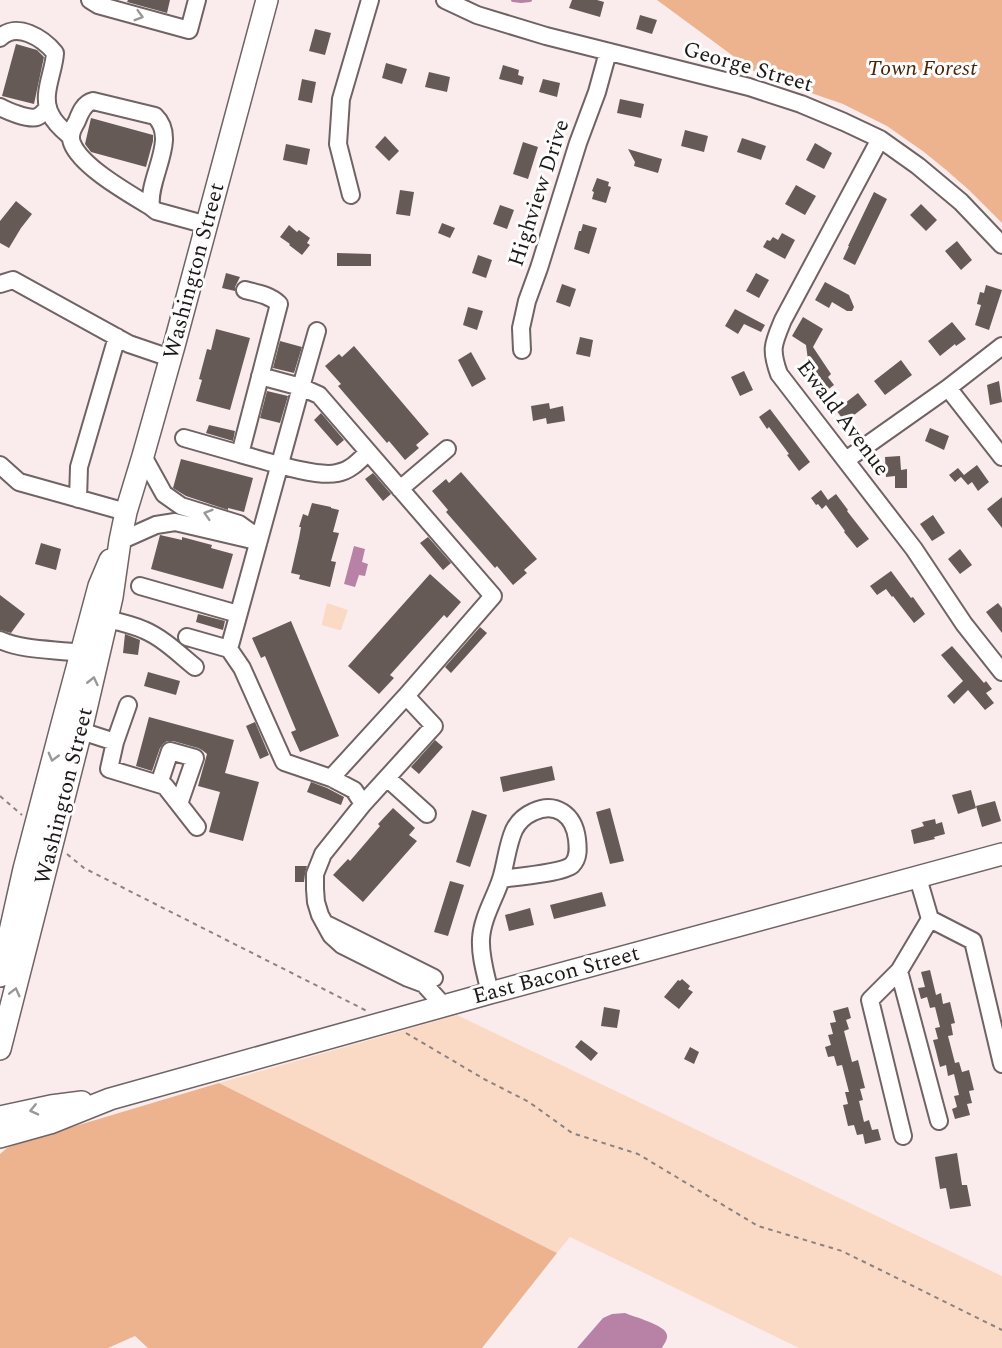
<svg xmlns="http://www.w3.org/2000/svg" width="1002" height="1348" viewBox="0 0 1002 1348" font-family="Spectral,serif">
<rect width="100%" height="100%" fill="#faecec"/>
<path fill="#fbdac5" d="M327 603 348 610 341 630H339L322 625V623Z
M457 1015 1002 1276V1348H799L570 1237 557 1253 219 1083Z"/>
<path fill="#edb38e" d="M657 0H1002V223L969 190 945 169 924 152 887 126 843 104 759 75Z
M219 1083 557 1253 482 1348H148L135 1336 108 1348H0V1154L7 1148 22 1142Z"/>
<path fill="#b882a7" d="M354 546 365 549 362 562 368 564 365 576 359 575 355 587 344 584Z
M625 1313C634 1317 666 1325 667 1335 668 1339 664 1344 662 1348H577L603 1318 612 1314Z"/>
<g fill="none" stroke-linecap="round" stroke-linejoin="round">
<path stroke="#b882a7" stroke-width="4" d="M513 0 521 1 530 0"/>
</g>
<path fill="#665a57" d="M128 0H170L167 13 127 2Z
M572 0H597L604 2 600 17 569 8Z
M640 15 657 20 652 34 636 29Z
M315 29 331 33 325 55 309 51Z
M16 44 37 50 44 57 34 104 2 96Z
M386 63 407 69 402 84 382 78Z
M503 65 519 70 518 75 524 77 522 85 499 79Z
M429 72 450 77 447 92 425 87Z
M302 79 316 82 312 103 298 100Z
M543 79 560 83 557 97 539 92Z
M620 99 644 104 641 118 617 113Z
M91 118 153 135V141L146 167 91 152 85 144Z
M685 130 708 136 704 152 681 146Z
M385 136 399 151 389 161 375 147Z
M742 138 766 146 761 160 737 152Z
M523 142 538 147 528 179 513 174Z
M815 143 832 153 824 169 806 160Z
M286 144 310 149 307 165 283 160Z
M628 149 662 159 658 173 634 166 635 162Z
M597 178 609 182 608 186 611 187 606 203 592 199 594 192 592 191Z
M796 185 816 196 805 215 785 204Z
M400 190 414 192 410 216 396 214Z
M874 192 887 199 855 265 843 259 849 246H848Z
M16 201 32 214 21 228 9 248 0 243V221Z
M921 204 937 220 926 231 910 215Z
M500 205 514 210 507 229 493 224Z
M442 223 455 228 450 238 438 233Z
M583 224 597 228 589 254 574 249 579 231H581Z
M289 225 297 232 299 230 310 238 307 243 310 245 302 255 289 245 290 244 280 237Z
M782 233 795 240 785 259 763 247 767 240 770 241 773 237 778 240Z
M957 241 972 260 961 270 945 251Z
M337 253 371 254V266H337Z
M478 255 492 260 486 278 472 273Z
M226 273 240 277 235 287V291L222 288Z
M756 273 769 280 759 298 746 291Z
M825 282 849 295 854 307 852 311H847L832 302 829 308 815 300Z
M562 284 576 289 570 307 556 302Z
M986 285 1002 290 989 330 975 325 981 305 977 304 980 292 984 293Z
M468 307 483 311 477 330 463 325Z
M735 309 765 325 761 332 744 324 738 334 725 326Z
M803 317 823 329 813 347 831 374 828 377 834 385 822 394 802 365 808 360 806 345 792 336Z
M952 322 966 339 956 346 955 344 940 356 928 341Z
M216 329 250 338 230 410 196 401 202 380 199 379 207 349 211 350Z
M580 337 593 340 590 357 576 354Z
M280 341 302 347 294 373 273 368Z
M354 346 429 434 416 445 419 448 405 460 389 441 387 443 338 386 341 384 325 366 339 354 342 357Z
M471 352 486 379 472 387 458 360Z
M901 360 912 375 885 395 874 381Z
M744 371 753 390 740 396 731 377Z
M999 381 1002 402 990 405 987 385Z
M267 391 288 396 280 423 260 418Z
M858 393 867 405 845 422 836 410Z
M549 403 550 409 563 406 565 421 547 424 546 418 533 421 531 406Z
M770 409 810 462 799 471 787 455 789 454 769 427 767 429 759 417Z
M321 413 344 440 337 446 314 420Z
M209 425 235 431 233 441 206 433Z
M930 428 949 436 944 450 925 441Z
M900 456 901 470 907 469V488H895V476L886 477 885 457Z
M181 459 253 478 244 512 228 508V510L186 496 173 488Z
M977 465 989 482 978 491 972 482 968 485 961 477 955 482 949 475 958 468 964 475Z
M461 472 537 559 524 570 527 573 513 585 497 566 495 568 446 512 448 510 432 491 446 479 449 483Z
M373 473 391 494 383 501 365 479Z
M821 490 828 500 836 494 848 510 847 511 869 539 857 548 844 532 845 531 826 505 822 509 818 504 816 505 811 498Z
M1002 497V528L987 509Z
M312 503 331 507V508L339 510 333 532 339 533 331 561 336 562 330 587 299 579 300 575 291 573 299 538 301 527H299L303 514 308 516Z
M933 515 945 533 932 541 920 524Z
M160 535 182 540V537L212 545 211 548 233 554 223 589 151 569Z
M428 537 451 563 443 570 420 543Z
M41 543 61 549 56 570 35 564Z
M960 549 972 565 960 574 948 559Z
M891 571 911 598 913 597 925 614 914 623 893 596 892 597 886 589 877 595 870 586Z
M430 574 461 602 447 618 444 615 390 675 394 678 379 694 348 666Z
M0 595 25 614 11 633 0 630Z
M998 603 1002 608V633L986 612Z
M198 614 225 621 223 630 196 622Z
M291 621 339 736 300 752 291 732 296 730 265 656 261 658 252 638Z
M480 627 487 633 451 673 445 667Z
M125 634 140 640 138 655 123 653Z
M952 646 984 683 986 681 992 689 986 693 994 703 985 710 968 690 954 704 947 696 963 681 941 655Z
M148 672 180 681 176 695 144 686Z
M149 717 234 740 225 773 259 782 243 841 209 832 220 792 198 786 207 754 202 750 198 748 173 741H167L163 744 160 748 152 771 136 766Z
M255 722 269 755 260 759 246 726Z
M435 740 443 747 419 774 411 767Z
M552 766 555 780 503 792 500 777Z
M311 782 327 788 344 797 341 805 307 792Z
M971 790 976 808 958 814 952 795Z
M995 801 1001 821 982 827 976 806Z
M393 808 415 828 409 835 417 841 363 902 333 875 348 859 350 861 380 826 378 824Z
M610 808 624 861 610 864 596 812Z
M472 810 487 815 470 867 456 862Z
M935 819 936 824 942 822 945 834 934 837 935 839 914 844 911 830 924 826 922 822Z
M295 866H307L305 874 304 882H295Z
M450 881 464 885 448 936 434 932Z
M602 892 606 906 554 919 550 905Z
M530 908 534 925 509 931 505 915Z
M930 970 936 995 941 993 943 1004 950 1002 955 1023 951 1024 953 1035 948 1036 955 1063 959 1062 962 1072 969 1070 974 1090 969 1091 972 1103 967 1104 970 1115 955 1119 952 1109 957 1107 954 1096 959 1095 954 1074 948 1076 946 1065 940 1067 936 1051 933 1040 938 1039 935 1028 940 1027 935 1007 930 1008 927 997 921 999 918 988 925 987 921 972Z
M682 979 690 986 688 989 693 992 679 1009 664 997 678 980 680 981Z
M604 1007 620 1010 617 1028 601 1026Z
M848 1007 851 1018 846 1020 849 1029 844 1031 852 1062 858 1060 865 1088 860 1089 863 1100 859 1101 864 1122 869 1120 872 1130 878 1129 881 1140 865 1144 863 1134 857 1135 854 1125 848 1126 843 1105 848 1104 845 1092H849L842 1065 837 1066 834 1056 828 1057 825 1047 831 1045 828 1035 833 1034 830 1023 836 1022 833 1011Z
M581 1040 598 1053 591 1061 575 1047Z
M690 1047 699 1052 694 1064 684 1059Z
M957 1153 962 1185H967L971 1206 950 1209 946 1188 940 1189 935 1157Z"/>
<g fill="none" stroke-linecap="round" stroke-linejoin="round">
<g stroke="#6f6363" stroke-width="20">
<path id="minor" d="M90 0 98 5 189 30 197 0
M445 0 477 15 546 36 749 87 801 104 844 122 880 139 918 166 961 202 1002 245
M0 38C16 21 43 38 55 53 54 73 40 96 51 115 55 124 64 131 71 137
M0 107C7 111 29 120 37 117 42 115 45 111 48 107
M880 139 783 320C773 344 770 349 779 374L914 549 964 624 1002 672
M351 195 338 144 341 99 370 0
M151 207C130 194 81 167 72 143 69 135 73 128 77 121 80 113 84 103 93 101L155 116C179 139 147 178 151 207L156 211 207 225
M0 284 13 280 129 344 170 358
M245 290C257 293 270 295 279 304L240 454C263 460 316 478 337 473 350 471 359 461 368 452
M522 350 521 328 527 301 539 268 578 143 597 92 608 52
M260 376 301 387 317 331
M948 388 1002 457
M184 438 240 454
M143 456 164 494 181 506 239 524 253 534 259 540
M846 460 948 388 1002 346
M0 465 19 482 126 512
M400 489 447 449
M78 499 79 467 117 337
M120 541 156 525 175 522 252 540H258
M140 586 238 614
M107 619C120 622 133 625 144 630 163 638 179 654 195 667
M187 637 229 649
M0 640C25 651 54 649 81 653
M81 731 115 742 128 705
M115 742 109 769 165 786 197 827
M331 778 406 696
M387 778 427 814
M159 784 170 751 195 758 179 804
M363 804 354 790 331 778 284 762 242 668 229 649 301 387 319 395 493 596 406 696 434 726 363 804 323 854 315 874V889L316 902 320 915 331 935 342 945 408 978 424 984 444 1006
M918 878 930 919
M328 925 434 978
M899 971 930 919 973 941 1002 1064
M490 993C486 975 480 957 481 939 482 918 495 898 501 879 506 863 507 846 514 830 518 822 524 816 533 812 556 801 574 815 577 839 578 848 579 858 572 865 563 873 515 877 501 879
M903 1136 870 1000 899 971 939 1121"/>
</g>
<g stroke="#6f6363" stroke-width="24">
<path id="major" d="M0 976 24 869 62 724 99 586 110 560
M0 1049 81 731 107 619 112 597 120 541 126 512 143 456 174 346 267 0
M0 1117 51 1106 82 1102
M0 1137 50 1123 110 1099 490 993 1002 854"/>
</g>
<path stroke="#8c8282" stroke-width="2" stroke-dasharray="4.5 4.5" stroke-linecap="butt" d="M0 796 22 815
M67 854 84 868 367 1011
M406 1033 484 1079 529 1102 572 1133 638 1154 758 1226 842 1251 1002 1330"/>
<use href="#minor" stroke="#fff" stroke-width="16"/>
<use href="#major" stroke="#fff" stroke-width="21"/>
</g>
<defs><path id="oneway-chevron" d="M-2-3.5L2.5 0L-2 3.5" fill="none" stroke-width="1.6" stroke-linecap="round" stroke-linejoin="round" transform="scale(1.5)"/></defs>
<g stroke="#999797">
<use href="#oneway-chevron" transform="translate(139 16) rotate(16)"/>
<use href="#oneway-chevron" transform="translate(208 514) rotate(-163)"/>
<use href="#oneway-chevron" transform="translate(93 681) rotate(-77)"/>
<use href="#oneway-chevron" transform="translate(53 757) rotate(105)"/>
<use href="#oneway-chevron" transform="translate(15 992) rotate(-76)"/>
<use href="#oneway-chevron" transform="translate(34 1110) rotate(167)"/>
</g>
<g text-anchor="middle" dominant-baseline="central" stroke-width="6" stroke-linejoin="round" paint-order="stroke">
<g font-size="22" fill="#1d1818" stroke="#fdfdfd">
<text transform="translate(748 67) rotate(16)">George Street</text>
<text transform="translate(539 193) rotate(-72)">Highview Drive</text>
<text transform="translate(194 271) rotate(-75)">Washington Street</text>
<text transform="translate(843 418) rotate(53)">Ewald Avenue</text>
<text transform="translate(64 796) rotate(-76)">Washington Street</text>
<text transform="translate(556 975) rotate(-15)">East Bacon Street</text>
</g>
<g font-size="22" font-style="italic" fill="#492408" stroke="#fdfdfd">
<text x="922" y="68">Town Forest</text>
</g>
</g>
</svg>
